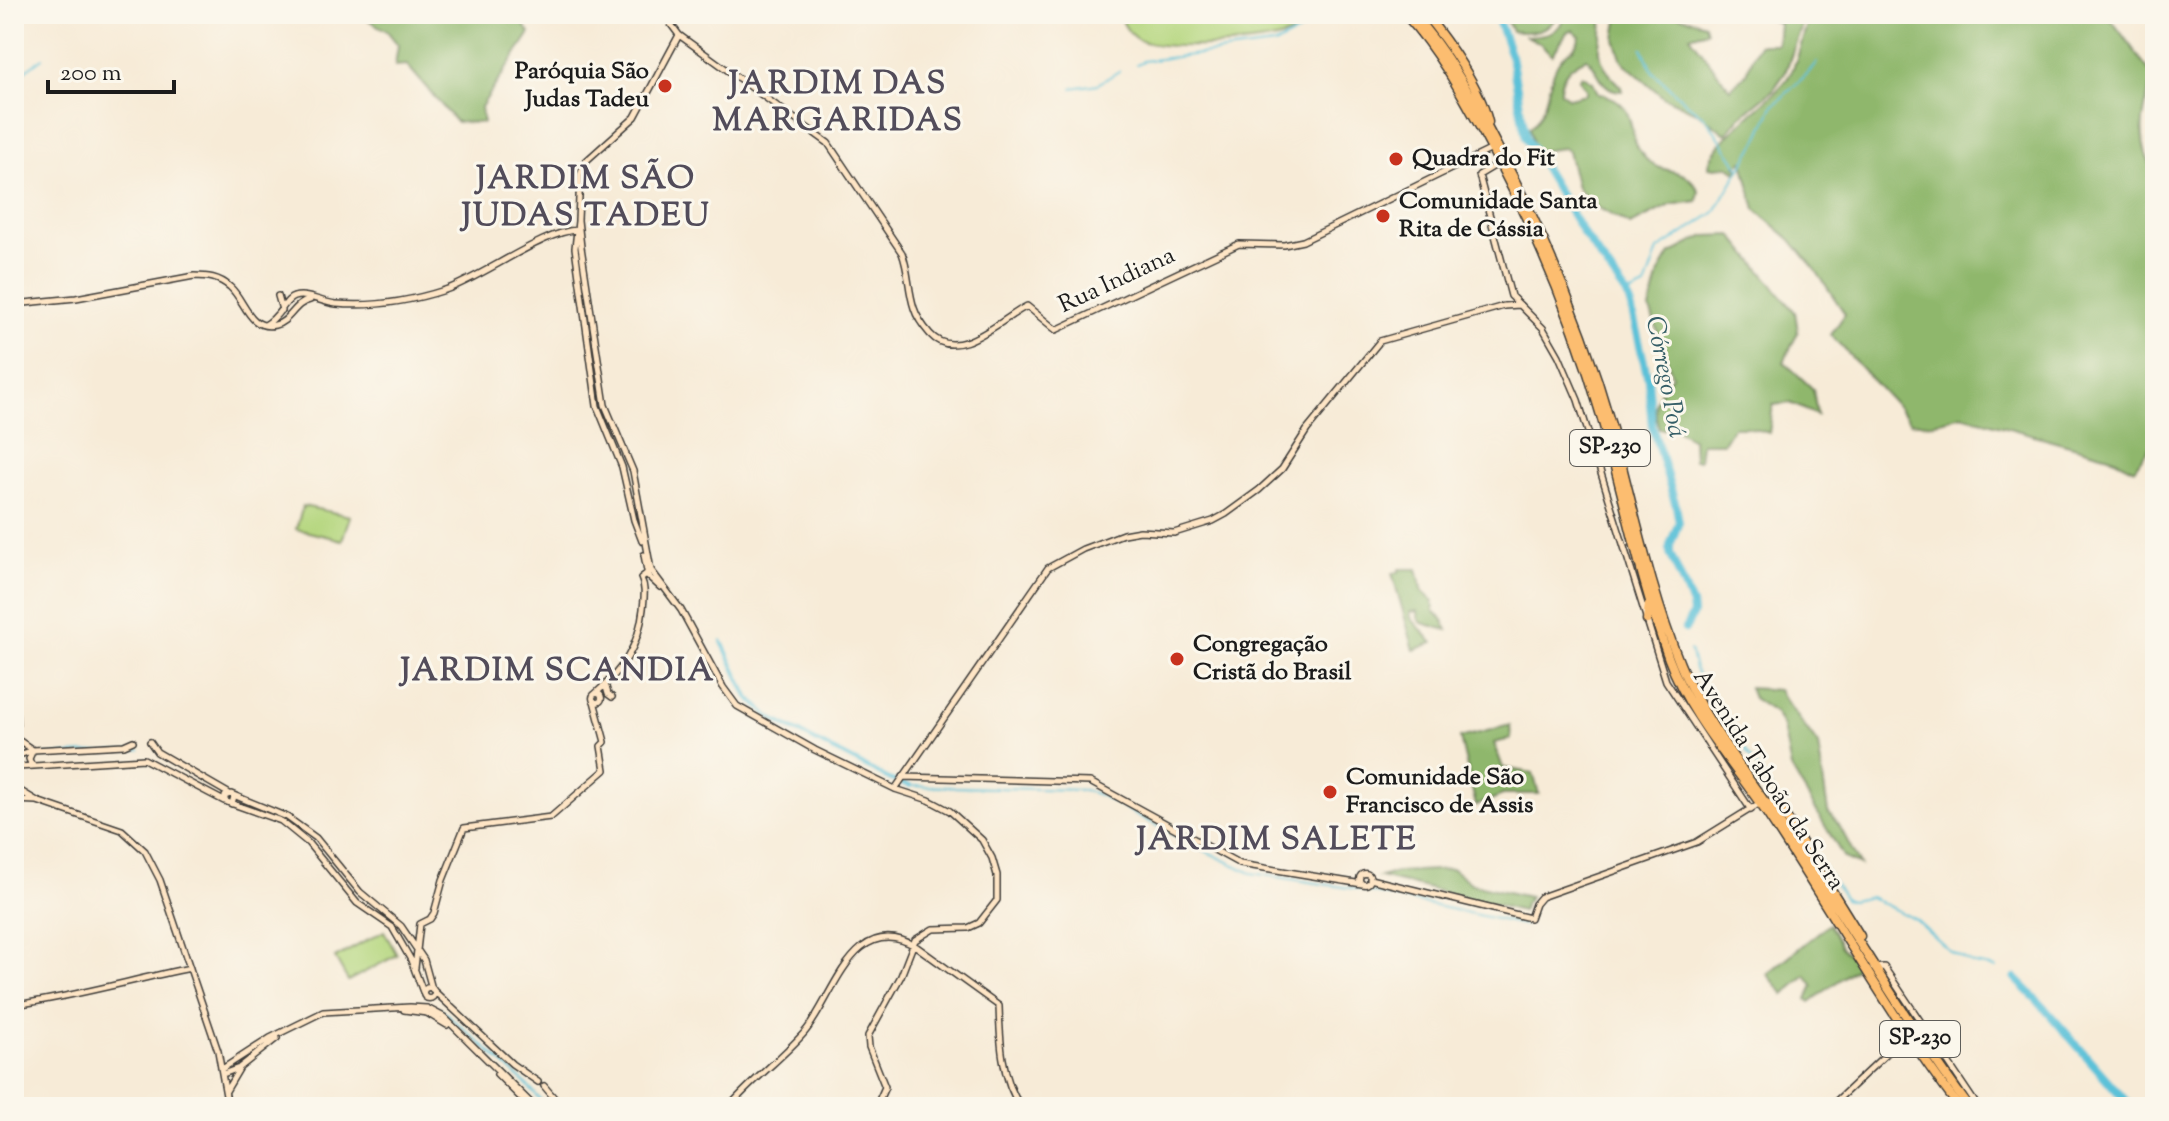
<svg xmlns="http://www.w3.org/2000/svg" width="2169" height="1121" viewBox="0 0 2169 1121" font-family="'Sorts Mill Goudy',serif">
<rect width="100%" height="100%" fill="#fbf7ec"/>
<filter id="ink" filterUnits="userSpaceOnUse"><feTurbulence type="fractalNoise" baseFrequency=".0125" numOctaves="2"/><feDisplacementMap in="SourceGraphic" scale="16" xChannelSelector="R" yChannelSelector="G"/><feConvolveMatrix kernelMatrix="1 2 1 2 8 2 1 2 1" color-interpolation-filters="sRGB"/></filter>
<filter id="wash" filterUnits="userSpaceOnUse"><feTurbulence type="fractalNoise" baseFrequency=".006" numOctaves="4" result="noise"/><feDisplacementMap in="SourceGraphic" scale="32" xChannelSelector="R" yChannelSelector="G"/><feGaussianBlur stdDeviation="1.8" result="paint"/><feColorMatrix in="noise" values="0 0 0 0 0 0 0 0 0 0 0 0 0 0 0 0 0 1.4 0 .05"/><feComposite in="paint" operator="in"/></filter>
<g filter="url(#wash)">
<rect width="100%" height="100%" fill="#f7ebd7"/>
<path fill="#b4d67d" stroke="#68794c" stroke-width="2" d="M1119 14H1338C1318 20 1300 32 1280 38 1255 45 1160 52 1137 39 1128 34 1123 23 1119 14Z
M303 506 350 516 342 540 296 529Z
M384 931 397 955 348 981 335 958Z"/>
<path fill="#8fb76c" stroke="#566a44" stroke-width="2" d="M358 14H515L530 33 481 107 483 123 456 122 407 65 395 66 398 45 387 31Z
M1503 14H1558C1551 31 1529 34 1512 31Z
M1565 14H1600C1605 27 1601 33 1600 46 1598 62 1611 77 1621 87L1622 91C1599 91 1600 69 1587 58 1572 63 1559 76 1560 92L1569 98 1586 94V89L1579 79 1582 75 1593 82 1598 93C1644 103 1621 135 1647 160 1665 177 1684 163 1699 191L1697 201 1670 205 1630 225 1593 205 1577 188 1568 151 1563 148 1540 151 1534 147 1529 128C1550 112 1545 81 1560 60 1568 49 1575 52 1580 36L1573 30 1568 31 1552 55 1540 43 1527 36C1545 35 1560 34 1565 14Z
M1619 14H1673L1705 24 1707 31 1690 36 1730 89 1745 75 1759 44H1777L1779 23 1767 18 1768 14H1806L1785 73 1773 90 1740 117 1726 134 1700 114 1663 97 1622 61 1615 39Z
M1810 14H2107L2153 76C2144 107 2134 143 2155 172V390L2150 400 2155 439 2134 469 2109 456 1962 415 1930 424 1911 422 1831 335 1845 314 1815 269 1791 240 1755 209 1743 161 1736 166 1739 168 1737 172 1728 166 1716 168 1709 167C1709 142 1772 101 1787 79 1799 61 1803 34 1810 14Z
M1732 235 1795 312 1798 332 1784 362 1813 389 1817 415 1790 403 1773 405 1769 433 1747 427H1733L1723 443H1701L1699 460H1694L1693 439 1675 429H1659C1650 401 1658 397 1672 375L1650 309 1659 273 1670 254 1705 236Z
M1399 569H1417L1423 592 1433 601 1434 611 1443 620 1447 630 1422 623 1418 618V611L1410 612 1411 618 1433 643 1414 650 1392 573 1399 572Z
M1749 688 1778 690 1818 745 1828 812 1839 825 1860 865 1844 858 1791 768 1783 727 1775 713 1753 698Z
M1510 725 1511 739 1494 743 1503 768 1533 773 1539 794H1505L1476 806 1460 738Z
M1453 869 1472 884 1529 897 1522 911 1380 877 1398 872Z
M1829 924 1841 947 1853 959 1857 967 1810 1002 1807 999 1813 985 1806 975 1784 994 1767 974Z"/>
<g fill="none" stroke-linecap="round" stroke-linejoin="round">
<path stroke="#5bc1d8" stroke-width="2" d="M1642 48 1653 72 1686 103 1706 118 1739 167
M1137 64 1143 61 1274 45 1304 29 1343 14
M14 79 42 58
M1072 88 1098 84 1119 71
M1627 295 1645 287 1658 250 1714 213 1757 141 1773 106 1808 73 1817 62
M1690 650 1695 669 1708 694 1845 899 1851 901 1870 897 1916 920 1951 952 1974 964 1996 968
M37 756 140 750
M910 786 1084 790 1102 796 1187 842 1251 873 1356 889 1524 925
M440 1008 523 1081 547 1107"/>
<path stroke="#5bc1d8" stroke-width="4" d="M722 642 748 697 771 718 891 780 910 786"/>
<path stroke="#5bc1d8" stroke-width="8" d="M1496 14 1511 56 1526 138 1583 233 1627 295 1632 311 1648 379 1652 426 1676 506 1679 522 1670 545V553L1692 605 1693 614 1685 629
M2015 978 2039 1002 2131 1107"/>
</g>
</g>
<g filter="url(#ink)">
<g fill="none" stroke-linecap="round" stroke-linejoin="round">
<g stroke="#3d3b38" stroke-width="8">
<path id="secondary" d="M669 14 670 23 679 35 828 143 902 253C909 271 908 290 914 308 917 318 923 326 930 334 957 364 1001 319 1027 306L1056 330 1239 244 1284 245 1303 241 1492 149
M679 35 635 117 586 161 580 175 578 220 581 247 605 405 633 471 651 570 681 610 723 687 737 706 815 750 895 789 929 800 950 811 982 840 992 858 997 875V900L979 923 968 928 933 929 915 940 901 976 868 1036 869 1047 885 1087 876 1107
M1499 163 1479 175 1511 296 1543 328 1559 356 1578 400 1666 681 1751 810
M578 221 575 248 597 406 622 467 634 520 642 541
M278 296 282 310
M14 304 76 298 194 276C207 276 219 277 230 287 245 300 249 331 275 325 290 322 294 303 310 300
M265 325C280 317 285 299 294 297 307 293 323 303 336 304 372 307 411 301 445 290 481 278 547 229 578 230
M644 555 648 576 660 587
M14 577V638
M14 657 18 767 17 789
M606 687 608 694 612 697
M592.5 698a4.5 4.5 0 1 1 9 0a4.5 4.5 0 1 1-9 0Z
M595 694C623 670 639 646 643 609 644 598 646 588 641 578L650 571
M17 739 33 750 29 759 32 766
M150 742 157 752 228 793
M14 757 33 750 124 745 133 741
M18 767 144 759 224 801
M903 777 1090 782 1240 864 1362 884
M17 789 37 801 122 830 145 851 160 880 218 1051 228 1107
M895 789 1048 568 1083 549 1123 534 1140 531 1174 533 1213 521 1226 514 1259 490 1282 469 1307 430 1380 341 1504 306 1520 305
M234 796 232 804 225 801V796L231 794 287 817 316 838 360 892 401 926 424 960 432 989
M14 800 36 801
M233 804 281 821 308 843 357 903 392 927 411 960 423 992
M1359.5 879a5.5 5.5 0 1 1 11 0a5.5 5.5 0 1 1-11 0Z
M1370 879 1530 918 1535 904 1541 897 1697 842 1760 803
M415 968 420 924 430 919 434 913 443 880 464 828 551 817 605 770 601 746 605 742 594 701
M1873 968 1884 967 1978 1107
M423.5 993a5.5 5.5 0 1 1 11 0a5.5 5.5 0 1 1-11 0Z
M433 990 512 1064 538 1082
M14 1005C73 997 131 980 190 968
M404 1010 427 1013 447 1025
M222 1069 270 1038 323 1012 410 1007 427 1008 444 1017 535 1107
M223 1074 239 1068 277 1038
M497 1074 530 1107
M544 1086 562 1107
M226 1091 239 1069
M729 1107C752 1080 781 1059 804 1033 834 999 852 909 917 947L999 1006C1000 1039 1001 1079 1021 1107
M1830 1107 1901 1040 1909 1037"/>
</g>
<g stroke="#3d3b38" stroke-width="11">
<path id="highway" d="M1405 14C1439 51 1462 94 1486 138 1535 228 1574 321 1602 419 1625 499 1640 581 1669 659 1691 719 1738 768 1772 821 1835 916 1890 1016 1959 1107
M1412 14C1448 52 1472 98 1496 144 1544 234 1583 327 1611 425 1633 504 1649 588 1680 664 1707 729 1765 799 1804 858 1860 940 1909 1027 1969 1107
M1425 14C1448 42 1480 87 1488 122
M1647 620 1649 605
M1769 804 1783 812 1860 936"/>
</g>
<use href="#secondary" stroke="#fee5c5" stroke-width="5"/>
<use href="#highway" stroke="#fcbd6f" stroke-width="8"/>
</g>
</g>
<g fill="#c8321e" stroke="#fbf7ec" stroke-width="3">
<circle cx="665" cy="86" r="8"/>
<circle cx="1396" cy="159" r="8"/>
<circle cx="1383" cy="216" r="8"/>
<circle cx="1177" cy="659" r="8"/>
<circle cx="1330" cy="792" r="8"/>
</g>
<g text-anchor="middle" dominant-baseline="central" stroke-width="6" stroke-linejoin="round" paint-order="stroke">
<g fill="#fbf7ec" stroke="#5f5e5a" stroke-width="2">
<rect x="1570" y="430" width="80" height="36" rx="6"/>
<rect x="1880" y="1021" width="80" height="36" rx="6"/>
</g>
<g font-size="22" font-weight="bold" fill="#1c1c1c">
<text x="1610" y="448">SP-230</text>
<text x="1920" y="1039">SP-230</text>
</g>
<g font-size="24" font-weight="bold" fill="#1c1c1c" stroke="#fbf7ec" text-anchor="start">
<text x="649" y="72" text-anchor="end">Paróquia São<tspan x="649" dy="28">Judas Tadeu</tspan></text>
<text x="1412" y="159">Quadra do Fit</text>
<text x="1399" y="202">Comunidade Santa<tspan x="1399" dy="28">Rita de Cássia</tspan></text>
<text x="1193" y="645">Congregação<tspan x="1193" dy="28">Cristã do Brasil</tspan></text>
<text x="1346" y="778">Comunidade São<tspan x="1346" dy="28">Francisco de Assis</tspan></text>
</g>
<g font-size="24" fill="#1c1c1c" stroke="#fbf7ec">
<text transform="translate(1117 281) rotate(-25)">Rua Indiana</text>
<text transform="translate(1768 780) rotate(57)">Avenida Taboão da Serra</text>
</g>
<g font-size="26" font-style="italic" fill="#355e67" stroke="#fbf7ec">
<text transform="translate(1665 377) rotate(79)">Córrego Poá</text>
</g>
<g font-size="32" font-weight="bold" letter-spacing="2" fill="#524c5a" stroke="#fbf7ec">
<text x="838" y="85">JARDIM DAS<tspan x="838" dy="37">MARGARIDAS</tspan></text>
<text x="586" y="180">JARDIM SÃO<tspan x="586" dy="37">JUDAS TADEU</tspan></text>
<text x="558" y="672">JARDIM SCANDIA</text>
<text x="1277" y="841">JARDIM SALETE</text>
</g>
</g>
<rect width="2169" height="1121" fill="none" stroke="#fbf7ec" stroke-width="48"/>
<path d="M48 80v12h126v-12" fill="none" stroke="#1c1c1c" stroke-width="4"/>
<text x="60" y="80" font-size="24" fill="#1c1c1c" stroke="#fbf7ec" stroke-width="6" paint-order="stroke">200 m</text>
</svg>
